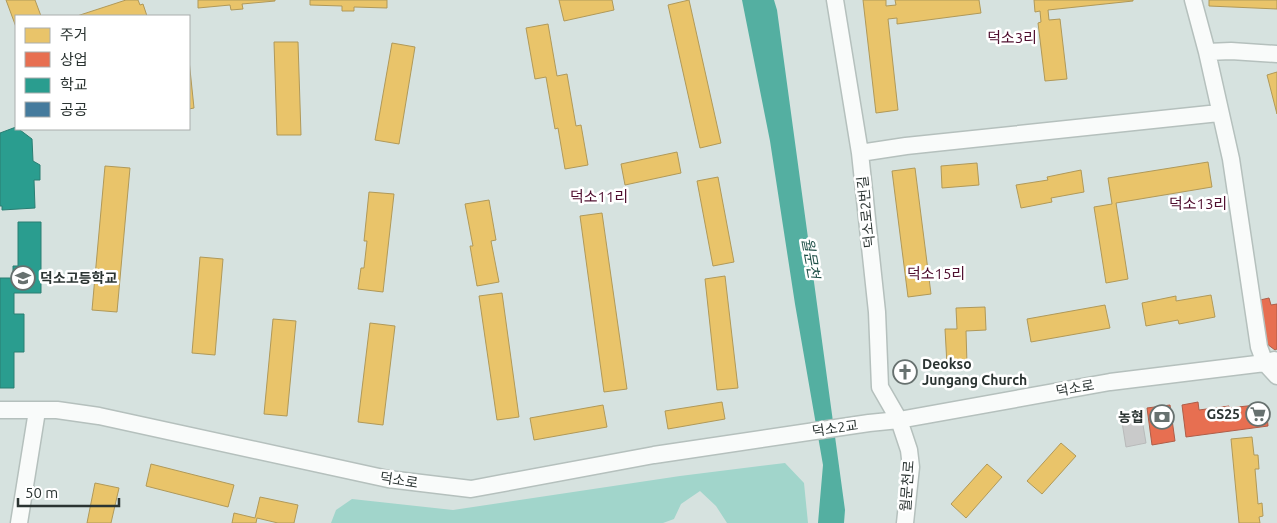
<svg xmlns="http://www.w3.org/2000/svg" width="1277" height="523" viewBox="0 0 1277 523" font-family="Ubuntu,'Noto Sans KR',sans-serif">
<rect width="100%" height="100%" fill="#d6e2df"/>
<path fill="#a1d5cb" d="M785 463 804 483 808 523H727L716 506 700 491 681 504 674 519 663 523H331L336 510 352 499 453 510 680 476Z"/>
<path fill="#54afa1" d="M742 0H774L777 10 845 510 844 523H818L823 465 795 304 770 141Z"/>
<path fill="#e9c46a" stroke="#b09959" d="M6 0H35L41 16H16V27Z
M126 0H138L140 5 143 4 147 16H77Z
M198 0H275V1L242 4 243 9 231 10 230 5 198 8Z
M310 0H387V8L354 7V11H342V6L310 5Z
M559 0H612L614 10 564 21Z
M689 0 721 143 700 148 668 5Z
M863 0H886V6L896 5 895 0H979L981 13 897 24V18L888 19 898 110 876 113Z
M1034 0H1133V1L1048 10 1049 20 1060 19 1067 79 1045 81 1038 23 1041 22 1040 11 1035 12Z
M1209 0H1277V9L1209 6Z
M548 24 557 76 567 74 576 126 581 125 588 165 565 169 558 128 555 129 546 77 535 79 526 28Z
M274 42H298L301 135H277Z
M392 43 415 47 399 144 375 140Z
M189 60 194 108 189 109Z
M1277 72V114L1267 75Z
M677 152 681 173 625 185 621 164Z
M1208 162 1212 187 1116 203 1128 279 1106 283 1094 207 1112 204 1108 178Z
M977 163 979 185 942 188 941 166Z
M105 166 130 168 117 312 92 310Z
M915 168 931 294 908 297 892 171Z
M1081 170 1084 192 1051 198 1052 202 1021 208 1016 185 1048 180 1047 177Z
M718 177 734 262 713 266 697 181Z
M369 192 394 194 383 292 358 289 361 268H364L367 241H364Z
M489 200 496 240 491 241 499 282 477 286 470 246H473L465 204Z
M602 213 627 389 604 392 580 216Z
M200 257 223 259 215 355 192 353Z
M725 276 738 388 717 390 705 279Z
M502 293 519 417 497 420 479 296Z
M1211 295 1215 317 1179 324 1178 320 1146 326 1142 303 1176 296V301Z
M1105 305 1110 328 1031 342 1027 319Z
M985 307 986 330 966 331 967 364 947 365 945 329H957L956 308Z
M273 319 296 321 287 416 264 414Z
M370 323 395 326 383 425 358 422Z
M722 402 725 419 668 429 665 411Z
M603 405 607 427 534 440 530 418Z
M1252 437 1254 455H1258L1259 469H1255L1258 504 1262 503 1263 516 1259 517 1260 523H1239L1231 439Z
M1061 443 1076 456 1042 494 1027 481Z
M151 464 234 485 228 507 146 486Z
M987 464 1002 477 966 518 951 504Z
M95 483 119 488 111 523H87Z
M260 497 298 505 294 523H278L257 518 256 523H232L234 513 255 518Z"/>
<path fill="#e76f51" stroke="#af5d48" d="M1269 298 1271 305 1277 304V349L1275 350 1267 344 1260 300Z
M1198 402 1199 410 1229 406V408L1256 405 1267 415 1268 426 1186 437 1182 405Z
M1170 405 1175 441 1152 445 1147 408Z"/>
<path fill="#2a9d8f" stroke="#2a7e73" d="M16 127 32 139 33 161 40 165V180H34L35 208 2 210V206H0V133Z
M18 222H41V293H14V314H24V352H14V388H0V278H13V266H18Z"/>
<path fill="#457b9d" stroke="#3d667d" d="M913 363 914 379 897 380 895 365Z"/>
<path fill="#c9caca" stroke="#b8baba" d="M1141 413 1146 443 1126 447 1121 416Z"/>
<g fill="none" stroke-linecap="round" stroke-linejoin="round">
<g stroke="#b5c0bd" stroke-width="19">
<path id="minor" d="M835 0 860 153 877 312 880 387 899 420 909 450 911 467 905 523
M1193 0 1207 52 1231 159 1259 347 1265 363 1274 360
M1207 52 1231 51 1277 54
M860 153 906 146 1219 113
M0 410H57L99 416 388 479 471 489 654 455 869 423 899 420 1110 382 1265 363 1277 376
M19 523 37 411"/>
</g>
<use href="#minor" stroke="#f9fbfa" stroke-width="16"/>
</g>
<defs>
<g id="school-ring" transform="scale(1.25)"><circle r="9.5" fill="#fff" stroke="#67716f" stroke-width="1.5"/><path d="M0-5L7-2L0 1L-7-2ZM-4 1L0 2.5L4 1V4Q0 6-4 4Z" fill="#67716f"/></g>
<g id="church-ring" transform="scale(1.25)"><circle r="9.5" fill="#fff" stroke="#67716f" stroke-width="1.5"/><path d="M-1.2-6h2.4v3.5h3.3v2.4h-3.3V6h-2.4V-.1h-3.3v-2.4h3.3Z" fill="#67716f"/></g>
<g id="supermarket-ring" transform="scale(1.25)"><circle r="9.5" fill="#fff" stroke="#67716f" stroke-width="1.5"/><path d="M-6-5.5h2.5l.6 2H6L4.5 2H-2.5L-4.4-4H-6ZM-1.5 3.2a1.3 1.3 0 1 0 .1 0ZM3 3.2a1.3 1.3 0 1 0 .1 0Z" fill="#67716f"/></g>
<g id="bank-ring" transform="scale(1.25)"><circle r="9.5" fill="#fff" stroke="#67716f" stroke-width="1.5"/><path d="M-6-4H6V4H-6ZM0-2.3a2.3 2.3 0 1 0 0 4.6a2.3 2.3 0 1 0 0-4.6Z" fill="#67716f"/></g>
</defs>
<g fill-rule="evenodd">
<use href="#school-ring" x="23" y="278"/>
<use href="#church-ring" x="905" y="372"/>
<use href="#supermarket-ring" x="1258" y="414"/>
<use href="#bank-ring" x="1162" y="417"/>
</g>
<g text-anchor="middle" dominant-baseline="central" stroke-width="5" stroke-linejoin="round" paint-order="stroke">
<g font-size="14" fill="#2b3432" stroke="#fff">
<text transform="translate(866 212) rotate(-96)">덕소로2번길</text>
<text transform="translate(1075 388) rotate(-10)">덕소로</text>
<text transform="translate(835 428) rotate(-8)">덕소2교</text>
<text transform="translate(399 480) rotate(9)">덕소로</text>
<text transform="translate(907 486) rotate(-86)">월문천로</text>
</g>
<g font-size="14" font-weight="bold" fill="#2b3432" stroke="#fff" text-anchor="start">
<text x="40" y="278">덕소고등학교</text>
<text x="922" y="364">Deokso<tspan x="922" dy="16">Jungang Church</tspan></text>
<text x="1240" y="414" text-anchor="end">GS25</text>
<text x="1144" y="417" text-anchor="end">농협</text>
</g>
<g font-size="15" fill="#4f0e2e" stroke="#fff">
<text x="1012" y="37">덕소3리</text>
<text x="599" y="196">덕소11리</text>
<text x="1198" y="203">덕소13리</text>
<text x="936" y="273">덕소15리</text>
</g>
<g font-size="15" font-style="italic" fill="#1f4f47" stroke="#fff">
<text transform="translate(811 258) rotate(80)">월문천</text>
</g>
</g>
<rect x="15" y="15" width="175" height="115" fill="#ffffff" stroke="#aaaead"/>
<rect x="25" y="28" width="25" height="15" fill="#e9c46a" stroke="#aaaead"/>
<text x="60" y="40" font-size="15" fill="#2b3432">주거</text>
<rect x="25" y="52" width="25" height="15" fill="#e76f51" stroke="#aaaead"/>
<text x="60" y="65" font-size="15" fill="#2b3432">상업</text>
<rect x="25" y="78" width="25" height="15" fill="#2a9d8f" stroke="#aaaead"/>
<text x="60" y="90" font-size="15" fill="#2b3432">학교</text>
<rect x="25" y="102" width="25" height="15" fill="#457b9d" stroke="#aaaead"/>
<text x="60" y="115" font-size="15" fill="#2b3432">공공</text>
<path d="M18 498v8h101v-8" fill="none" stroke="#2b3432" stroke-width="2.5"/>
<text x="25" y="498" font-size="15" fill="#2b3432" stroke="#ffffff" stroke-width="4" paint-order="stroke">50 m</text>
</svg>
